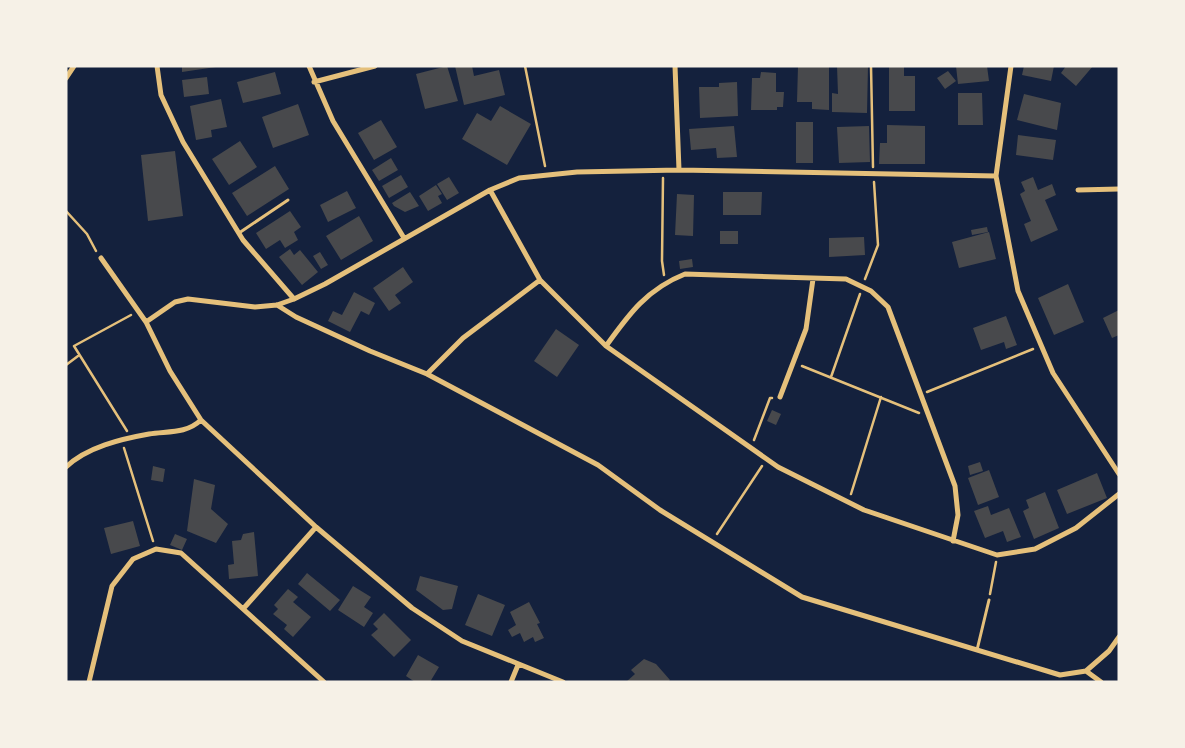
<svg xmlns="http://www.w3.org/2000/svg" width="1185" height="748" viewBox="0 0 1185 748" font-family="Arial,sans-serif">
<rect width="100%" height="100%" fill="#14213d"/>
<path fill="#48494c" d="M182 66H216V67L182 72Z
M447 66 458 101 425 109 416 74Z
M455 66H472L474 76 499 70 505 95 464 105Z
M798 66H829V110L812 109V102H797Z
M837 66H868L867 113 832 112V93L838 94Z
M956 66H987L989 81 958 84Z
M1024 66H1054L1051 81 1022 75Z
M1066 66H1093L1076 86 1061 73Z
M889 67H904V76H915V111H889Z
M948 71 956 81 945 89 937 78Z
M275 72 281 94 243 103 237 82Z
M761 72 776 73V92H784L783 107H777V110H751L752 78H760Z
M207 77 209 94 184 97 182 80Z
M737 82 738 116 700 118 699 87H719V83Z
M958 93H982L983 125H958Z
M1024 94 1061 103 1057 130 1017 120Z
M221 99 227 127 211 130 212 137 196 140 190 106Z
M298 104 309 135 273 148 262 117Z
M500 106 531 124 507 165 462 139 477 113 491 121Z
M381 120 397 147 374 160 358 133Z
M796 122H813V163H796Z
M887 125 925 126V164H879L880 143H887Z
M734 126 737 157 717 158 716 148 691 150 689 129Z
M869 126 870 162 839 163 837 127Z
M1018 135 1056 140 1053 160 1016 155Z
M240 141 257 167 229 185 212 159Z
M175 151 183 216 148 221 141 155Z
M391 158 398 170 379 181 372 170Z
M275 166 289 189 247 216 232 193Z
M401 175 408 187 389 198 382 186Z
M449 177 459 193 447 200 437 184Z
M1033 177 1038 190 1052 184 1056 195 1045 200 1058 230 1031 242 1024 224 1031 221 1020 194 1025 191 1021 182Z
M436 185 442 194 438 196 442 203 428 211 419 196Z
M347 191 356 208 328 222 320 205Z
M410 192 419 206 405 212 394 206 392 203Z
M723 192H762L761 215H723Z
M677 194 694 195 693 236 675 235Z
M290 211 301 227 294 232 298 240 285 248 280 240 266 249 256 233Z
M359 216 373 241 341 260 326 236Z
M987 227 988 232 972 235 971 230Z
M720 231H738V244H720Z
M989 232 996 259 959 268 952 242Z
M864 237 865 255 829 257V238Z
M290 249 294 255 300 250 318 272 302 285 279 257Z
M320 252 328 265 321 269 313 256Z
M692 259 693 267 680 269 679 261Z
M403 267 413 282 395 295 401 303 389 311 373 288Z
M1068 284 1084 322 1054 335 1038 298Z
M354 292 375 303 369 315 361 311 350 332 328 321 333 311 342 315Z
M1119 310V335L1112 338 1103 318Z
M1006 316 1017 345 1006 349 1004 342 981 350 973 328Z
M556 329 579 345 557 377 534 361Z
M772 410 781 414 776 425 767 421Z
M980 462 983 471 970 475 968 466Z
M153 466 165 469 163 482 151 480Z
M989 470 999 497 978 505 968 478Z
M1097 473 1107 498 1067 514 1057 490Z
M194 479 215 485 211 509 228 524 216 543 187 531Z
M1045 492 1059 528 1034 539 1023 511 1029 508 1026 500Z
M988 506 991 515 1009 508 1021 537 1007 542 1003 531 985 538 974 511Z
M133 521 140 546 111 554 104 528Z
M254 532 258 576 229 579 228 565 234 564 232 541 241 540 243 534Z
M175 534 187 539 182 550 170 545Z
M307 573 340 600 330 611 298 584Z
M420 576 458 586 452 609 443 610 416 590Z
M353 586 371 597 364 607 373 613 364 627 338 610Z
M288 589 298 597 293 602 311 617 293 637 284 629 287 625 273 614 278 609 274 605Z
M478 594 505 605 492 636 465 625Z
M529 602 540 623 537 624 544 638 535 642 533 637 524 642 520 633 512 637 508 630 516 625 510 612Z
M384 613 411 640 394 657 371 635 378 629 373 624Z
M418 655 439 667 430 682H415L406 676Z
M644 659 656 664 670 680 668 682H626L635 674 631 670Z"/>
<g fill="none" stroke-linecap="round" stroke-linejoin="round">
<path stroke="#e5c07b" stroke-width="2.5" d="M525 66 545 166
M871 66 873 167
M663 178 662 261 664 275
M66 211 87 234 96 251
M865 279 878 245 874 182
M66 365 78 356
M802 366 919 413
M831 377 860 294
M927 392 1033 349
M127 431 74 346 131 315
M754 440 770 398H772
M124 448 153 541
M851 494 881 397
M717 534 762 466
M990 594 996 562"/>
<path stroke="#e5c07b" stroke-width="3" d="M239 233 288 200
M977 650 989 600"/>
<path stroke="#e5c07b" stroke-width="5" d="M157 66 161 95 183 142 243 240 294 299
M309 66 333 121 404 238
M675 66 679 170
M1011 66 996 176 1018 291 1053 373 1119 474
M66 78 74 66
M314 82 375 66
M490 190 540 280 606 346 778 467 864 510 997 555 1035 549 1076 528 1119 494
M1078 190 1119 189
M101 258 146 322 170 371 201 420
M277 305 296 317 370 351 427 374 598 465 660 510 802 597 1060 675 1086 671 1101 682
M146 322 175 302 188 299 255 307 277 305 294 299 325 284 490 190 519 178 577 172 679 170 996 176
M606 346C629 314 647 289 685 274L846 279 871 291 888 307 955 486 958 515 953 541
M427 374 463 338 540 280
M780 397 806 329 813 279
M66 467C87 447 121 439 149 434 168 431 186 434 201 420L316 527 412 608 462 641 563 682
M243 609 316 527
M1086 671 1109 651 1119 637
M89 682 112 586 133 559 156 549 181 553 324 682
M511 682 518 665"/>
</g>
<rect width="1185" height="748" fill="none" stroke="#f6f1e7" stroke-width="135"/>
</svg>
